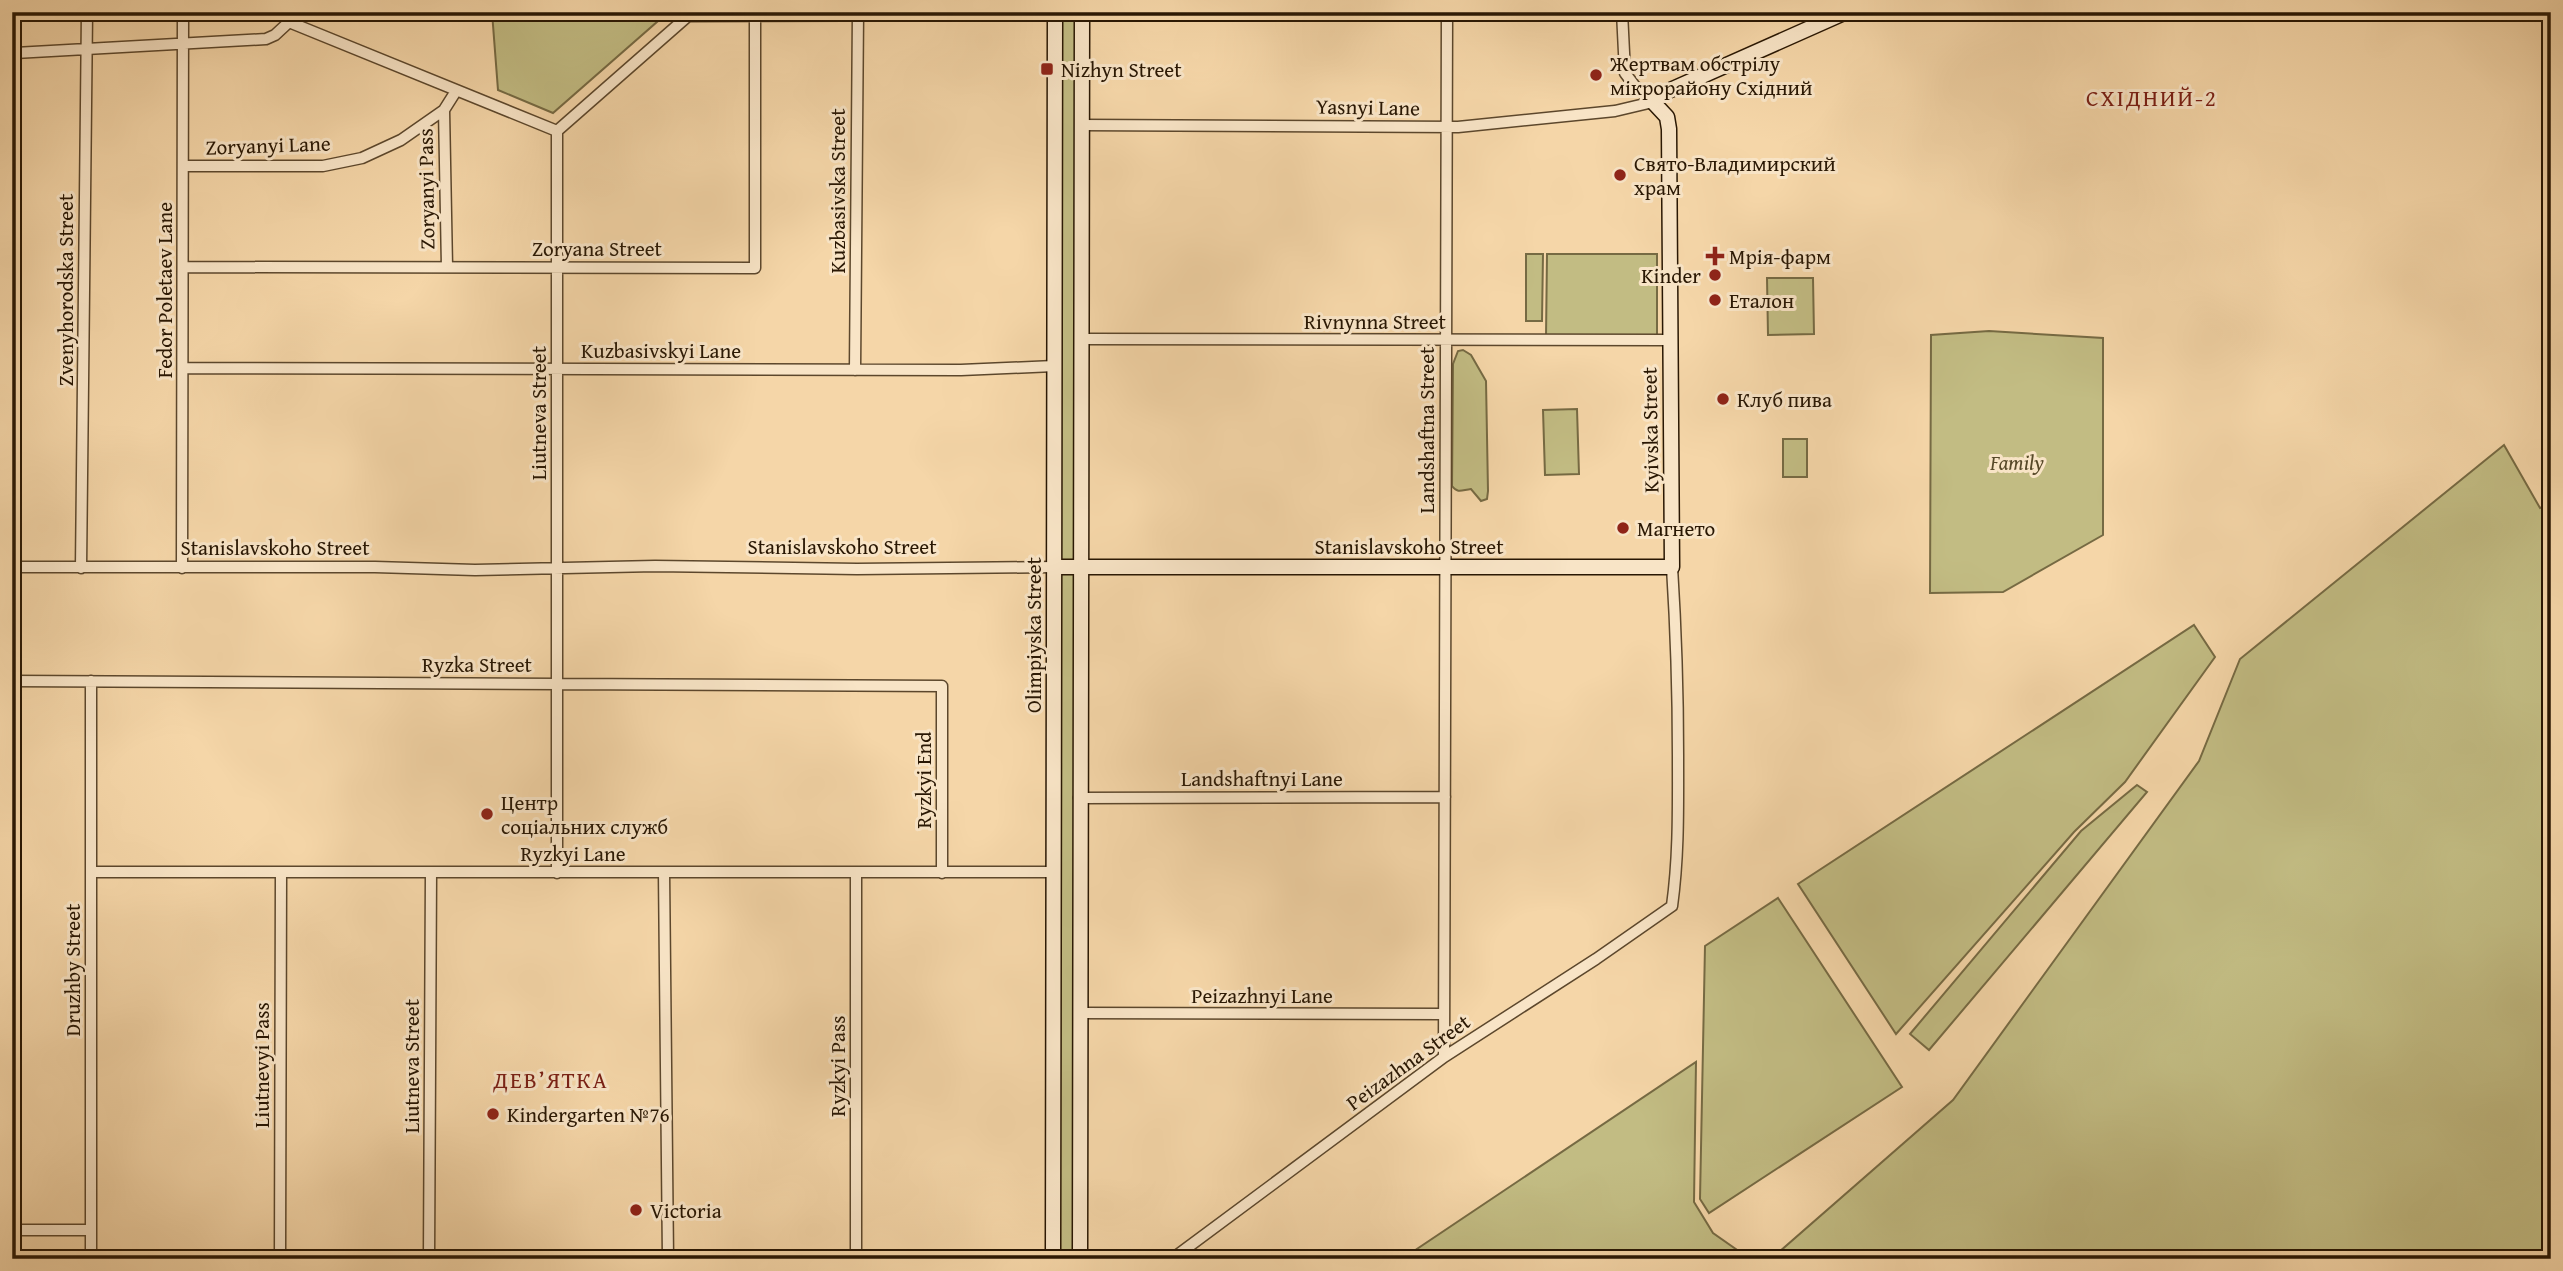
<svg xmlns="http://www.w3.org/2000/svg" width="2563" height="1271" viewBox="0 0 2563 1271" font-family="'Gentium Book Plus',serif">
<rect width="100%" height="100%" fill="#f5d6a8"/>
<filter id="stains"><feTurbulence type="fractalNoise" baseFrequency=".00286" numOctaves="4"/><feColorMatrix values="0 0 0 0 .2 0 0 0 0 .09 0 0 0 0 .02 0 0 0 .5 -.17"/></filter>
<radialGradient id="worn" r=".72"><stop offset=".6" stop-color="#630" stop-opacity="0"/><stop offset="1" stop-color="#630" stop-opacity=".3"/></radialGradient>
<path fill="#c2bc83" stroke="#766a43" stroke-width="2" d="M492 12H663V13L658 21 553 113 498 90Z
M1055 12H1082L1079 1259H1053Z
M1526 254H1543L1542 321H1526Z
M1547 254H1657V338L1546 337Z
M1767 278H1813L1814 334 1768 335Z
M1989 331 2103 338V535L2003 592 1930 593 1931 335Z
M1463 350 1471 355 1486 381 1488 491 1487 499 1481 501 1471 489C1462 490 1458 494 1452 486L1453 364 1458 351Z
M1577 409 1579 474 1545 475 1543 410Z
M1783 439H1807V477H1783Z
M2504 445 2540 508 2551 503V1259H1771L1953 1100 2199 761 2240 659Z
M2194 625 2215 657 2125 782 2074 832 1896 1034 1798 884Z
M2137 785 2147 792 1929 1050 1910 1034 2081 831Z
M1778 898 1902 1087 1709 1213 1700 1199 1705 946Z
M1696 1062 1694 1202 1713 1233 1750 1259H1402Z"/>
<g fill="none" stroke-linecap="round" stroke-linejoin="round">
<g stroke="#5c472c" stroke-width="13">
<path id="street" d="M1622 12 1625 73 1634 85 1653 102
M688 16 1055 15
M289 22 557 131
M15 53 266 39 275 35 289 22
M444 110 447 267
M1081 125 1458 127 1615 111 1653 102
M183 166H323L362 158 401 140 444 110 456 91
M183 267 755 268V12
M1080 339 1670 340
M183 368 961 370 1054 366
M855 370 858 12
M12 567H375L475 570 655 566 857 569 1054 567
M81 568 87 12
M182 568 183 12
M12 681 942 686V873
M1079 798 1445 797
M91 872H1055
M664 872 668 1259
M557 873V131L688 16
M1080 1013 1444 1014
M1444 1057 1447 12
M12 1230H91
M91 1259V681
M280 1259 281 872
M429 1259 431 872
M856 1259V873
M1172 1259 1444 1057 1596 959 1672 906C1679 855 1678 806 1678 755 1678 692 1676 630 1672 567"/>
</g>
<g stroke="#291703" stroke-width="17">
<path id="secondary" d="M1054 567H1672L1669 129 1667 117 1653 102 1666 92 1846 12
M1053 1259 1055 12
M1080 1259 1082 12"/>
</g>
<use href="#street" stroke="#f8e4c6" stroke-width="10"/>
<use href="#secondary" stroke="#f8e4c6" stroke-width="14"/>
</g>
<g fill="#8f2418" stroke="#f8e4c6" stroke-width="2.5">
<rect x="1040" y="62" width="14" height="14" rx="3.5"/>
<circle cx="1596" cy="75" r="7"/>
<circle cx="1620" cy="175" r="7"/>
<path d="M1711.5 245.5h7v7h7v7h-7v7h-7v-7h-7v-7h7z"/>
<circle cx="1715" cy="275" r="7"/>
<circle cx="1715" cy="300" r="7"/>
<circle cx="1723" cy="399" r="7"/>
<circle cx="1623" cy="528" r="7"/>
<circle cx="487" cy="814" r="7"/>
<circle cx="493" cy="1114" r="7"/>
<circle cx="636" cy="1210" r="7"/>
</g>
<g text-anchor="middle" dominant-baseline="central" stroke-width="6" stroke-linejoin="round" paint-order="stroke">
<g font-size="21" fill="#291703" stroke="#f8e4c6" text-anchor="start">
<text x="1610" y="63">Жертвам обстрілу<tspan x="1610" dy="24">мікрорайону Східний</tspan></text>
<text x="1061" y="69">Nizhyn Street</text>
<text x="1634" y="163">Свято-Владимирский<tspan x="1634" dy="24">храм</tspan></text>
<text x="1729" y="256">Мрія-фарм</text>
<text x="1701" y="275" text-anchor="end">Kinder</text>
<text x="1729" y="300">Еталон</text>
<text x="1737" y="399">Клуб пива</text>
<text x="1637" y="528">Магнето</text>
<text x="501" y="802">Центр<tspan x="501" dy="24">соціальних служб</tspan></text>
<text x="507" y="1114">Kindergarten №76</text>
<text x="650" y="1210">Victoria</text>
</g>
<g font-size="21" fill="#291703" stroke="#f8e4c6">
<text transform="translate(1368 107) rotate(1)">Yasnyi Lane</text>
<text transform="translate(268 145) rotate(-2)">Zoryanyi Lane</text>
<text transform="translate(426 189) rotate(-91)">Zoryanyi Pass</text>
<text transform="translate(837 191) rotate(-90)">Kuzbasivska Street</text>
<text x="597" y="248">Zoryana Street</text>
<text transform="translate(65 290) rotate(-90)">Zvenyhorodska Street</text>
<text transform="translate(164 290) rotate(-90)">Fedor Poletaev Lane</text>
<text x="1375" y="321">Rivnynna Street</text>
<text x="661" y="350">Kuzbasivskyi Lane</text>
<text transform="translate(538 413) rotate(-90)">Liutneva Street</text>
<text transform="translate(1426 430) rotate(-90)">Landshaftna Street</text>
<text transform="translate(1650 430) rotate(-91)">Kyivska Street</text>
<text x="842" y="546">Stanislavskoho Street</text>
<text x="1409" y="546">Stanislavskoho Street</text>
<text x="275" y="547">Stanislavskoho Street</text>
<text transform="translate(1033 635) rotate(-90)">Olimpiyska Street</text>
<text x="477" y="664">Ryzka Street</text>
<text x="1262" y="778">Landshaftnyi Lane</text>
<text transform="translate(923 780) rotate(-90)">Ryzkyi End</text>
<text x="573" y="853">Ryzkyi Lane</text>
<text transform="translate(72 970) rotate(-90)">Druzhby Street</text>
<text x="1262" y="995">Peizazhnyi Lane</text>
<text transform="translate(1408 1062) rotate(-36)">Peizazhna Street</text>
<text transform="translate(261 1065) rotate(-90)">Liutnevyi Pass</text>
<text transform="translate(411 1066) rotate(-90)">Liutneva Street</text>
<text transform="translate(837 1066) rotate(-90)">Ryzkyi Pass</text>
</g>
<g font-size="21" font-style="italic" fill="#574929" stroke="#f8e4c6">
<text x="2017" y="462">Family</text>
</g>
<g font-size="23" letter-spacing="2" fill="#7a1f14" stroke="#f8e4c6">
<text x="2152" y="97">СХІДНИЙ-2</text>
<text x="551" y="1079">ДЕВ’ЯТКА</text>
</g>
</g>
<rect width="2563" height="1271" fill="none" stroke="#f5d6a8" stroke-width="42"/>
<rect x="14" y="14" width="2535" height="1243" fill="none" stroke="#291703" stroke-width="3.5"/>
<rect x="21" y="21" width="2521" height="1229" fill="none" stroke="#291703" stroke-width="2"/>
<rect width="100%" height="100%" filter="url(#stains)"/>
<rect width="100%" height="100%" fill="url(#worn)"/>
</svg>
